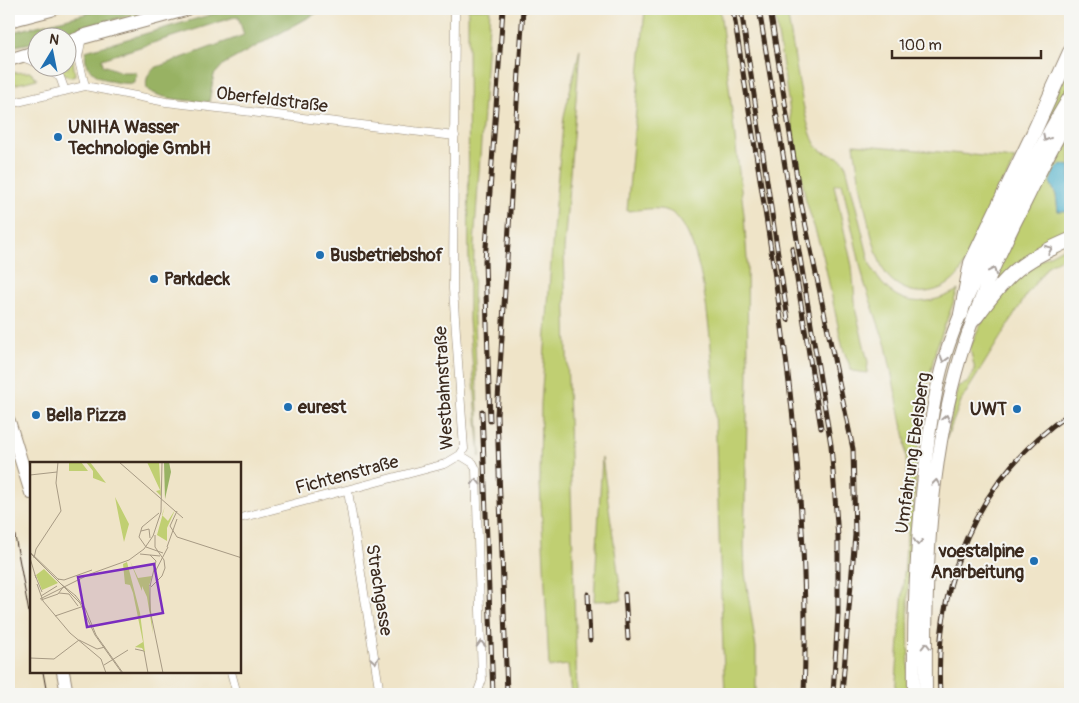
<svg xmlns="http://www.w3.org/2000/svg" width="1079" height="703" viewBox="0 0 1079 703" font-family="Pangolin,sans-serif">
<rect width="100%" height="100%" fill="#f6f6f2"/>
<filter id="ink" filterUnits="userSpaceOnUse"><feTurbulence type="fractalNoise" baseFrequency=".02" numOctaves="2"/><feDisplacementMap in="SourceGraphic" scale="10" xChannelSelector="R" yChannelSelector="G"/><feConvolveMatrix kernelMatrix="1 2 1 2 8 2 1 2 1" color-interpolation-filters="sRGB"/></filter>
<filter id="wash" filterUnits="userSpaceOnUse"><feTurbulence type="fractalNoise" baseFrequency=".0096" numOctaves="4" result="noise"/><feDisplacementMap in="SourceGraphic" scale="20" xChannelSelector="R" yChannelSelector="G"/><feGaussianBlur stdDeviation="1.12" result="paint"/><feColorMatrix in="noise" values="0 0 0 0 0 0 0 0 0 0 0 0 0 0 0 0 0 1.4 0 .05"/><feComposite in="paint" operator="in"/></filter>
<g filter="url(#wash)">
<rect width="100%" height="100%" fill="#efe4c8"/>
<path fill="#c0cf72" stroke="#7e7c48" d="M148 9H167L64 37 53 38Z
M468 9H490L474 245 473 299 480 457 469 320Z
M645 9H720L744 215 747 259 748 376 744 546 745 573 756 648V694H725C722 630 720 566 718 502 715 440 717 260 677 217 666 204 642 210 627 211Z
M774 9H786C793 36 803 132 818 148 825 155 837 154 845 162L870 264C889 304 920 311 958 290L936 349 924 401 916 467 908 591 909 694H895L909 508 905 438 886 346 864 282 842 183 834 185 852 266 856 312 868 362 867 373 852 371 843 349 823 255 806 201 792 125Z
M580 49 564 249 577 694H571L568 665 549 667 540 482 541 404 555 204 564 116Z
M72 55 75 75 69 77 53 68H68V56Z
M1070 63V85L1026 162Z
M30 72 37 79 9 86V73Z
M1070 125V166L1050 182 1056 195 1058 211 1066 210 1070 218V234L982 303 1009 245Z
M854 144 1015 159 961 271C952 284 941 290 926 292 911 294 895 286 886 274 872 254 857 171 854 144Z
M1070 244V253L1048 266 1029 291 961 401 946 440 958 386 967 383 975 370 970 348 989 306 1019 272Z
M602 458 622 600 594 601Z"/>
<path fill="#98b264" stroke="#6a6e41" d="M105 9H148L53 37 38 38 37 42 9 47V33Z
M230 9H324L224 64 214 75 209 102C190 100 162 101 147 89 145 79 148 72 157 67L244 35 238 16 102 59 103 65 121 72H135L137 75 133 83C113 85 81 76 86 51Z"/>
<path fill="#4aaec9" stroke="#426c74" d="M1061 164 1070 166V218L1066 211H1058L1056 195 1050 182 1054 171Z"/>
</g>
<g filter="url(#ink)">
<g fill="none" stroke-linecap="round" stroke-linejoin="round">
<g stroke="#958773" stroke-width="9">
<path id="street" d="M82 37 78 57 85 86
M22 57 38 63
M45 68 60 77 65 91
M9 104 85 86 166 102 455 136
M460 455 473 463 476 469 482 680 477 694
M348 491 380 694
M240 518 445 464 460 455 464 449 453 289 455 9
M231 672 237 694"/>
</g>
<g stroke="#958773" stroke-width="14">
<path id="primary" d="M68 42 82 37
M9 60 38 51
M9 421 31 493
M63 672 67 694
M914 694C913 618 916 542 925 467 929 434 933 402 941 370 952 329 970 292 988 254 1013 200 1039 146 1070 96
M926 694C925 587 928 476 956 372 972 313 998 255 1026 201 1040 173 1053 143 1070 118"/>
</g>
<g stroke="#958773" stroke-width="16">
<path id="highway" d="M9 20 51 9
M82 37 185 9
M961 314 971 263 1033 134 1070 52
M976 317C1008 273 1021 261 1070 240"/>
</g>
<use href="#street" stroke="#fff" stroke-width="8"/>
<use href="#primary" stroke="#fff" stroke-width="12"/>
<use href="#highway" stroke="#fff" stroke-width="14"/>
<path stroke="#3b2a1e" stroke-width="1" d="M9 486 15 509
M9 503 31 624
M43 672 47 694"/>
<g stroke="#3b2a1e" stroke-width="5">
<path id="rail" d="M733 9C768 236 813 464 804 694
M741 9 788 320
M759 9 831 445 838 537V615L833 694
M770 9 801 203 853 449 855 535 842 694
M792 248 821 428
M482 411 493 694
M490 421 485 261 503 9
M588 594 590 640
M625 594 628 639
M507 694 497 415 523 9
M940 694C934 583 976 478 1070 413"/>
</g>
<use href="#rail" stroke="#f6f6f2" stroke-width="3" stroke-dasharray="9" stroke-linecap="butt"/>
</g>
<defs><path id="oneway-chevron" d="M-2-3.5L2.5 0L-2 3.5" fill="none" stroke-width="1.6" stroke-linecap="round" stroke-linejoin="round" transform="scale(1.25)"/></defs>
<g stroke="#a79f9a">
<use href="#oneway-chevron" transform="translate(1046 138) rotate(119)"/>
<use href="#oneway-chevron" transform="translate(1049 249) rotate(-23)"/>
<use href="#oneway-chevron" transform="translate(993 271) rotate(-65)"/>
<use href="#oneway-chevron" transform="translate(944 359) rotate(107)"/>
<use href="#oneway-chevron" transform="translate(946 418) rotate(-78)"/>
<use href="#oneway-chevron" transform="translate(476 482) rotate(-92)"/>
<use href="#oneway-chevron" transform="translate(936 483) rotate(-84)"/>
<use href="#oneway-chevron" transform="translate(918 542) rotate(94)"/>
<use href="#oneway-chevron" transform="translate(481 644) rotate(-92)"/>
<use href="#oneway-chevron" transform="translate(926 646) rotate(-90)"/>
<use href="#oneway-chevron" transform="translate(375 660) rotate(81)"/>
</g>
</g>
<g fill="#1f6fb2" stroke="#f6f6f2" stroke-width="2">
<circle cx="58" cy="137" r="5"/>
<circle cx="320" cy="255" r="5"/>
<circle cx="154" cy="279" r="5"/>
<circle cx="288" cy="407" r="5"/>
<circle cx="1017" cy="409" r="5"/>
<circle cx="36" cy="415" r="5"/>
<circle cx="1034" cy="561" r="5"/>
</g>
<g text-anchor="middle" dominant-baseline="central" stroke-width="4" stroke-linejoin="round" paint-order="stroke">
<g font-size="18" fill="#3b2a1e" stroke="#f6f6f2">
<text transform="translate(272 100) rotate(7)">Oberfeldstraße</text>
<text transform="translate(444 388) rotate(-93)">Westbahnstraße</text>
<text transform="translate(913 453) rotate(-82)">Umfahrung Ebelsberg</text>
<text transform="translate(347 475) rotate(-15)">Fichtenstraße</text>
<text transform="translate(379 590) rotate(81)">Strachgasse</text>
</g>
<g font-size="18" font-weight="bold" fill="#3b2a1e" stroke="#f6f6f2" text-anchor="start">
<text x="68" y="127">UNIHA Wasser<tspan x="68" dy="21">Technologie GmbH</tspan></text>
<text x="330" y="255">Busbetriebshof</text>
<text x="164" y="279">Parkdeck</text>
<text x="298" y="407">eurest</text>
<text x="1007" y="409" text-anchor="end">UWT</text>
<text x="46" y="415">Bella Pizza</text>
<text x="1024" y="551" text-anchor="end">voestalpine<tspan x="1024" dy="21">Anarbeitung</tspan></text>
</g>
</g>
<g transform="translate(30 462)">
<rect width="211" height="211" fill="#efe4c8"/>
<path d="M39 0H51L58 9H39ZM56 0H60L76 21 63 16V9ZM117 0H129L131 34 126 29 130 28ZM85 35 99 62 94 80 89 56ZM135 44 132 53 138 59 145 48 137 66V79L127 73ZM100 99 108 116 122 114 119 124 123 172 117 135 112 124V129ZM97 100 110 151 115 191 112 186 105 185 113 180 103 131 100 123 95 122 93 102ZM14 107 28 121 12 128 6 113Z" fill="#c0cf72"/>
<path d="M134 0H139L141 10 135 37Z" fill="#98b264"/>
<path fill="none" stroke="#a79a84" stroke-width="1" d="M89 0 153 56M0 13 27 10M147 49 140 64 147 75 212 96M129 51 112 65 109 75 116 85 133 91M0 57V92M111 69 119 67 120 76M137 85 147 57M0 90 29 118M0 91 50 141 65 173 92 211M110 92 130 94M0 96 6 116M4 96 6 87 31 49 26 21 28 0M125 110 138 85M5 113 12 130M28 117 34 118 62 108M7 122 13 139 40 171 71 197 76 211M31 122 46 134M120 123V148L133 211M120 124 126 99 120 93M121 125 132 114 135 106 134 98 125 85V73M29 131 39 132 48 144M45 133 55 146 66 173 93 211M11 134 27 124M10 137 60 112 99 98 114 87 123 74 131 50 132 0M11 138 28 132 34 124M25 154 54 144M105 187 114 189 118 211M0 196 24 197 49 178 67 187 75 185M74 203 98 188"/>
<path fill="#7b2cbf" fill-opacity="0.15" stroke="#7b2cbf" stroke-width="2.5" d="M124 102 133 151 57 165 48 115Z"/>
<rect width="211" height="211" fill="none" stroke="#3b2a1e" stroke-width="2.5"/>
</g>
<rect width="1079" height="703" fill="none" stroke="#f6f6f2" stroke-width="30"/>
<g transform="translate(52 52) rotate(10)"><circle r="24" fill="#f6f6f2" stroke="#aba49d"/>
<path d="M0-4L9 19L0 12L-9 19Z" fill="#1f6fb2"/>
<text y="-8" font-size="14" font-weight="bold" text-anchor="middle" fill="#3b2a1e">N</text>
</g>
<path d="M892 50v8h149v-8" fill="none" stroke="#3b2a1e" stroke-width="2.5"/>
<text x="899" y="50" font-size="15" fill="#3b2a1e" stroke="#f6f6f2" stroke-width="4" paint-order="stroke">100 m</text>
</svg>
